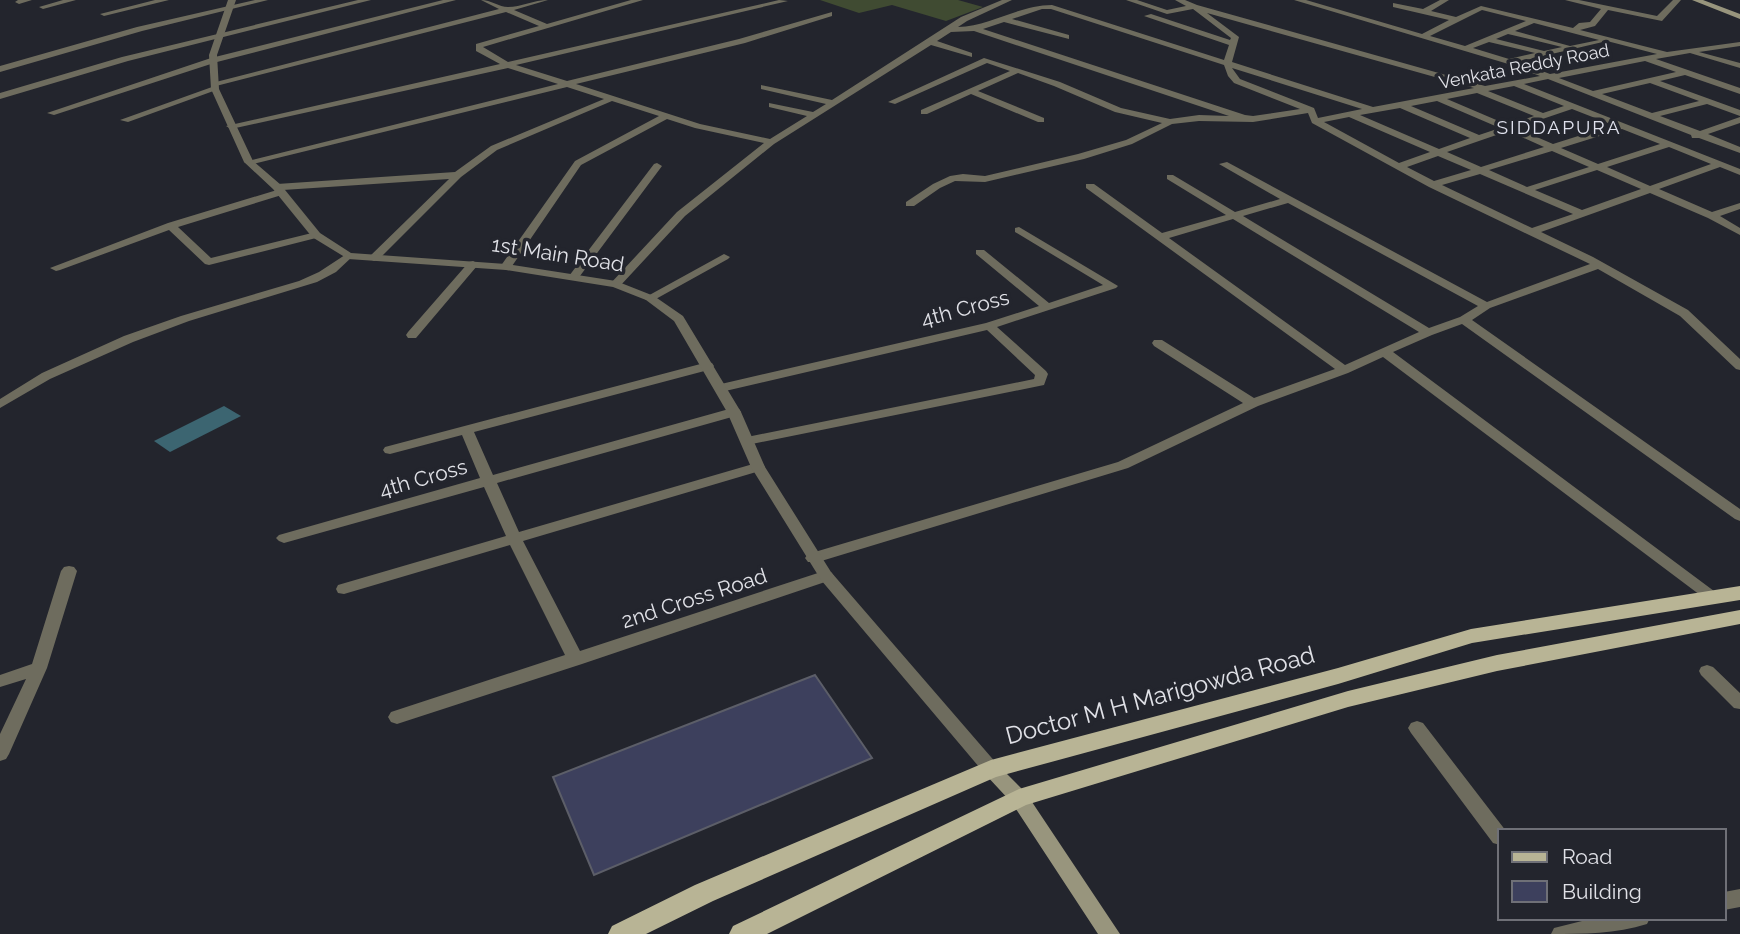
<svg xmlns="http://www.w3.org/2000/svg" width="1740" height="934" viewBox="0 0 1740 934" font-family="Raleway,sans-serif">
<rect width="100%" height="100%" fill="#23252d"/>
<path fill="#404b32" d="M820 0H958L983 7 946 21 892 5 859 13Z"/>
<path fill="#3c6571" d="M224 406 241 416 170 452 154 441Z"/>
<path fill="#3d405d" stroke="#5c5e68" stroke-width="2" d="M815 675 872 758 594 875 553 777Z"/>
<g fill="none" stroke-linecap="round" stroke-linejoin="round">
<path fill="#6e6c5e" fill-rule="evenodd" d="M18 0H32L19 4 15 2Z
M63 0H76L43 9 39 7Z
M155 0H169L104 16 100 14Z
M255 0H268L142 31 0 72V66L137 27Z
M358 0H371L128 61 0 99V93L122 57Z
M443 0H456L217 62 54 115 47 113 211 58Z
M481 0C491 0 499 7 508 7 521 7 534 0 548 0L514 10 547 24 631 0H643L483 47 508 62 779 0 788 1 516 65 567 81 739 39 832 12V16L745 43 576 84 700 124 770 139 807 116 769 107V103L813 112 826 104 761 89V85L832 100 961 17 1002 0H1012L967 21 958 27C991 26 1019 5 1052 5L1224 60 1229 45 1144 16 1151 14 1230 40 1231 38 1193 9 1167 14 1126 0H1137L1167 10 1186 6 1175 0H1185L1197 5 1485 86 1540 76 1505 63 1294 0H1306L1422 34 1449 20 1393 7V3L1423 9 1440 0H1449L1431 11 1456 17 1481 6 1573 28 1579 23 1590 22 1601 9 1565 0H1579L1657 16 1673 0H1681L1662 21 1608 10 1595 26 1580 30 1667 52 1740 42V46L1699 52 1740 63V68L1690 53 1656 59 1740 88V94L1685 75 1660 81 1740 110V116L1707 104 1660 116 1700 131 1740 117V123L1708 134 1740 147V153L1699 138H1692L1691 135 1548 79 1524 84 1740 169V175L1720 167 1659 189 1712 212 1740 203V209L1720 216 1740 228V235L1708 218 1650 193 1541 232 1593 257 1688 310 1740 359V370L1736 369 1680 316 1598 269 1490 308 1472 320 1740 509V521L1735 519 1462 324 1432 335 1393 352 1722 597 1720 601H1708L1383 357 1348 373 1258 406 1128 468 818 562H808L805 558 808 554 1118 462 1243 403 1154 346 1152 343 1154 340H1162L1254 398 1335 369 1086 188V184H1094L1162 233 1226 215 1167 179V175H1173L1235 212 1280 199 1219 164 1227 162 1487 302 1590 264 1429 187 1312 123 1308 113 1253 122 1199 121 1172 124 1132 144 1084 159 985 182 955 181 940 188 914 206H906V202L933 184 950 176 963 174 985 176 1078 154 1126 140 1162 123 1115 112 1054 86 1018 73 978 91 1044 118V122H1038L971 94 927 114H921V110L1010 71 987 63 895 104 888 102 984 58 1060 82 1121 108 1170 119 1199 115 1229 116 974 31 951 32 937 41 972 53V57L931 45 774 144 685 216 620 286 616 287 610 284 677 212 764 143 695 128 667 119 581 165 510 269 506 270 500 267 575 161 659 116 612 101 497 150 461 177 378 260 374 261 368 258 449 179 283 190 286 192 285 194 178 227 211 258 316 232 321 235 320 237 209 265 205 264 169 230 60 270 56 271 50 268 168 223 277 190 272 187 277 184 455 172 491 146 604 99 567 87 249 165 244 162 558 84 508 68 231 129 226 126 500 64 476 51V44L539 26 506 12 216 86 212 83 499 9ZM1042 9H1051L1224 65 1228 76 1234 83 1300 109 1253 116 1245 115 983 29 1004 22 1069 39V35L1012 19ZM1482 10 1526 21 1465 46 1430 36ZM1207 13 1474 88 1373 107 1232 62 1239 37ZM1534 23 1599 40 1570 46 1515 31ZM1508 34 1562 47 1544 51 1496 39ZM1607 41 1657 54 1550 74 1518 62ZM1489 42 1535 53 1509 59 1473 48ZM1645 61 1676 72 1593 91 1559 78ZM1232 68 1362 109 1318 118 1314 108 1240 79ZM1650 83 1699 101 1652 113 1602 94ZM1514 86 1564 106 1543 113 1488 91ZM1477 93 1534 116 1508 125 1447 99ZM1437 101 1500 128 1479 135 1411 106ZM1400 108 1470 138 1439 149 1360 115ZM1572 109 1613 125 1553 144 1516 128ZM1349 117 1430 152 1399 163 1324 122ZM1622 129 1660 144 1598 164 1561 148ZM1508 131 1544 147 1481 167 1447 152ZM1669 147 1711 164 1650 186 1607 167ZM1552 151 1589 167 1527 187 1489 170ZM1438 156 1471 170 1434 181 1407 167ZM1597 170 1641 189 1582 210 1535 190ZM1480 174 1573 214 1532 228 1442 185ZM1288 203 1478 306 1460 317 1429 328 1243 216ZM1233 219 1419 332 1345 365 1169 238Z
M212 87 219 89 128 122 120 120Z
M657 163 662 166 577 280H569V276L654 164Z
M1019 227 1118 286 1116 288 997 327 1046 371 1048 374 1044 385 747 445 742 444 740 441 742 438 747 437 1034 379 1035 375 987 330 721 392 715 388 721 384 986 323 1039 306 976 254V250H984L1049 303 1103 285 1015 232V228Z
M348 253 353 256 336 272 317 282 189 321 133 342 50 379 0 408V399L42 373 124 336 181 316 299 281 319 272Z
M724 254 730 257 728 259 654 300H646L644 298Z
M473 261 479 264 477 266 416 338H408L406 335 408 332 469 262Z
M708 362 712 363 714 366 712 369 474 432 493 475 729 409H739L741 412 739 415 497 483 519 532 753 464H763L765 467 763 470 523 541 580 651 821 572H831L834 576 831 580 582 664 397 724 391 722 388 717 391 712 565 655 510 545 344 594 338 593 336 589 338 585 506 536 484 487 284 543 279 541 276 538 279 535 480 478 462 435 390 454 385 453 383 450 385 447Z
M69 566 74 567 77 571 47 668 9 754 6 759 0 761V734L26 679 0 687V675L32 664 61 571 64 567Z
M1707 665 1713 667 1740 693V709L1734 708 1701 675 1699 671 1701 667Z
M1417 721 1423 723 1506 831H1500V845L1493 843 1411 733 1408 728 1411 723Z
M1740 889V907L1724 910V892Z
M1594 918H1650L1647 924C1616 934 1583 934 1551 934L1554 928Z"/>
<path fill="#6e6c5e" fill-rule="evenodd" d="M228 0H236L217 55 219 89 253 161 281 185 320 233 351 253 506 264 616 281 654 296 683 316 741 412 765 467 831 572 997 764 1000 769 997 774 991 776 985 774 821 580 751 467 727 412 674 321 646 300 613 287 506 270 348 259 312 237 273 189 244 162 211 89 209 55Z"/>
<path fill="#98957d" fill-rule="evenodd" d="M1692 0H1703L1740 14V19Z
M991 762 997 764 1026 793 1120 934H1098L1012 803 985 774 982 769 985 764Z"/>
<path fill="#b8b495" fill-rule="evenodd" d="M1740 586V600L1472 643 1338 684 996 777 713 901 646 934H608L612 926 695 885 991 760 1338 668 1471 629Z
M1740 610V624L1497 671 1348 707 1026 805 767 934H729L733 926 1019 789 1348 691 1497 655Z"/>
</g>
<g text-anchor="middle" dominant-baseline="central" stroke-width="7" stroke-linejoin="round" paint-order="stroke">
<g font-size="18" fill="#e0e1e7" stroke="#23252d">
<text transform="translate(1524 66) rotate(-11)">Venkata Reddy Road</text>
</g>
<g font-size="19" letter-spacing="2" fill="#dfe1ed" stroke="#23252d">
<text x="1559" y="127">SIDDAPURA</text>
</g>
<g font-size="21" fill="#e0e1e7" stroke="#23252d">
<text transform="translate(558 254) rotate(9)">1st Main Road</text>
<text transform="translate(965 308) rotate(-15)">4th Cross</text>
<text transform="translate(423 478) rotate(-16)">4th Cross</text>
<text transform="translate(694 598) rotate(-18)">2nd Cross Road</text>
</g>
<g font-size="24" fill="#e0e1e7" stroke="#23252d">
<text transform="translate(1160 695) rotate(-15)">Doctor M H Marigowda Road</text>
</g>
</g>
<rect x="1498" y="829" width="228" height="91" fill="#23252d" stroke="#6f7077" stroke-width="2"/>
<rect x="1512" y="852" width="35" height="10" fill="#b8b495" stroke="#6f7077" stroke-width="2"/>
<text x="1562" y="864" font-size="21" fill="#e0e1e7">Road</text>
<rect x="1512" y="881" width="35" height="21" fill="#3d405d" stroke="#6f7077" stroke-width="2"/>
<text x="1562" y="899" font-size="21" fill="#e0e1e7">Building</text>
</svg>
